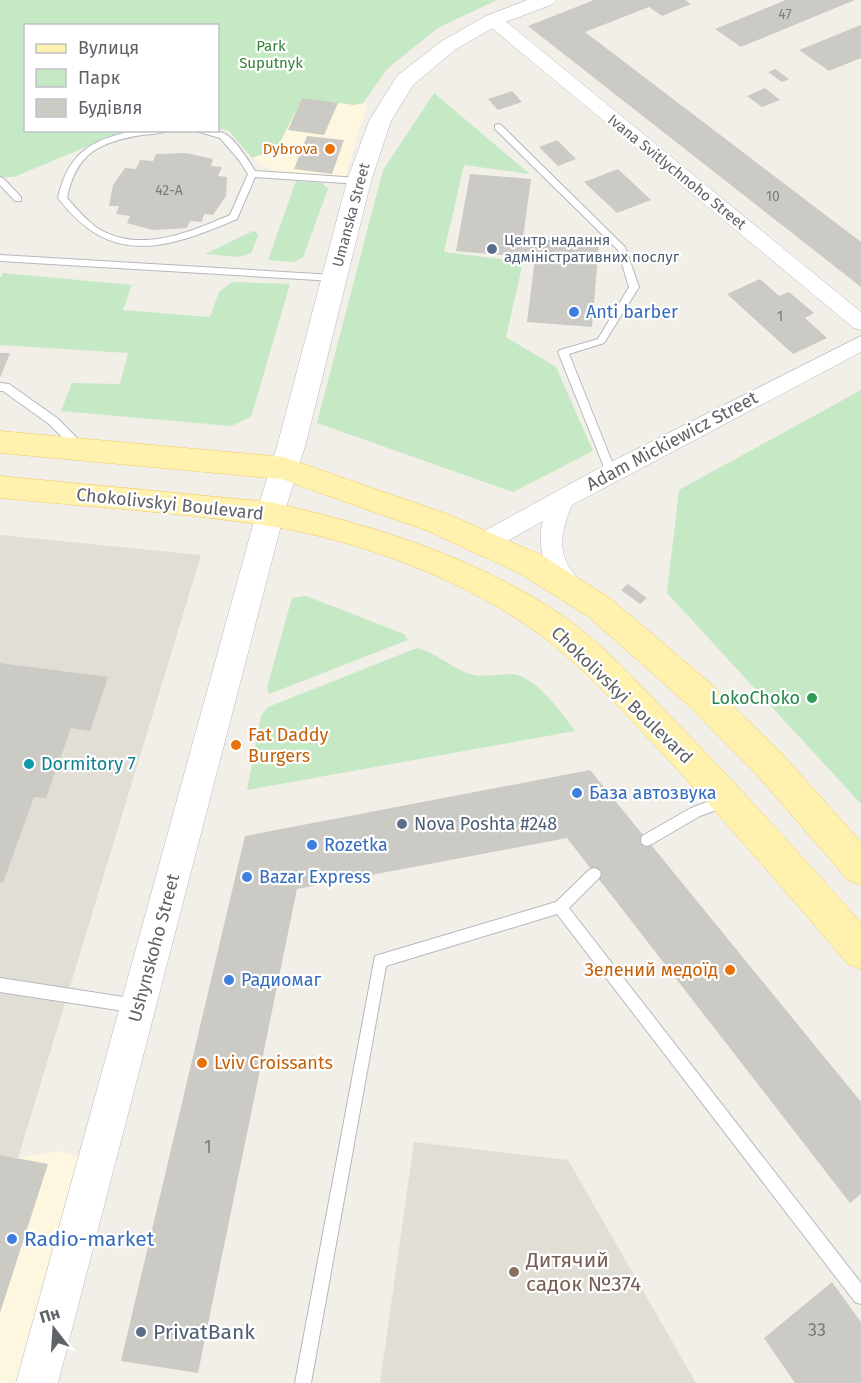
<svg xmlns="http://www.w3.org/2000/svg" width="861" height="1383" viewBox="0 0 861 1383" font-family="'Fira Sans',sans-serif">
<rect width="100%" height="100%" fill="#f1efe8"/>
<path fill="#fef7e0" d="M289 97 367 105 345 178 273 171 252 158Z
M58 1151 87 1158 35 1383H0V1155L18 1158Z"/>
<path fill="#e1ded6" d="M0 535 201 555 18 1158 0 1155Z
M414 1142 568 1160 696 1383H380Z"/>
<path fill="#c5e8c5" d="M0 0H497L438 28 387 69 363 103 355 105 302 99 276 150 252 158 228 130 218 129V26H26V130L124 131 14 177H0Z
M434 93 530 174 464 165 444 252 523 262 506 337 556 367 593 451 513 492 317 423 383 170Z
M296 181 322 183 328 189 303 257 294 262 268 260Z
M253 231 256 232 258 236 251 253 239 257 205 254Z
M3 273 132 285 123 310 210 317 219 292 232 282 290 284 251 417 231 426 61 411 72 383 120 384 128 353 0 345V278Z
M861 390V804L667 593 679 490Z
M306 596 404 634 408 640 269 694 267 688 289 608 292 598Z
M417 648C435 652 449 666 467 673 479 678 496 675 509 674 534 673 562 713 575 731L247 790 261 716 268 707Z"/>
<path fill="#cccac5" d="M594 0H685L691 4 662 16 649 7 585 32 861 242V287L528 26Z
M786 0H855L741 47 715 29Z
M861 25V58L829 71 799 50Z
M775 69 789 79 782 82 768 72Z
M765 88 780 100 762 107 747 96Z
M512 91 522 102 498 110 488 99Z
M302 98 338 103 324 135 288 130Z
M307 136 344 140 332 174 294 169Z
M557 140 576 159 558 166 539 147Z
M186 153 213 159 211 166 222 167 218 176 227 177 226 196 213 215 204 214 202 222 190 221 187 228 153 230 127 223 130 216 116 214 119 206H109L113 185 125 168 136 169 140 160 153 161 156 154Z
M618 169 651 200 617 213 584 182Z
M470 174 531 179 523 238 599 244 592 327 527 322 535 258 456 251Z
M760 279 779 296 789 292 814 313 805 318 827 338 793 354 727 294Z
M0 353H10L0 378Z
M628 584 647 598 640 604 621 590Z
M0 663 108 677 90 731 71 728 46 798 34 797 3 883 0 882Z
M590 770 861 1102V1194L850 1203 567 838 297 889 198 1373 121 1361 245 836Z
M0 1155 48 1164 0 1313Z
M832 1282 861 1322V1383H795L764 1338Z"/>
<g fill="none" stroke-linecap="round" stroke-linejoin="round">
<g stroke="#b5b8bc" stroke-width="2">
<path id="service" d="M498 124 501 125 625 247 639 287 604 343 569 354 616 472 615 475 611 476 606 472 558 352 560 350 598 339 629 287 618 250 495 129V125Z
M139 130H169C161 134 151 134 142 135 99 142 76 153 67 198 76 208 85 219 96 227 138 255 190 232 230 215L248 174 239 160 220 138 192 130C202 130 216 129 225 134 235 139 249 161 255 171L359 178 363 181 359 184 255 177 237 219C167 249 111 268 58 198 68 151 94 138 139 130Z
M0 177 3 178 21 197V201H15L0 185Z
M0 255 334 275 339 278 334 281 0 261Z
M0 383 9 384 57 418 83 444 84 447 83 450H75L49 424 3 391H0Z
M726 795 730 797 732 801 730 805 700 816 652 844 647 846 642 844 641 840 642 836 691 808Z
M594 868 599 870 601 874 599 878 569 908 861 1283V1304L855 1302 557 914 386 966 311 1383H295L375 956 556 902 589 870Z
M0 978 137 999 142 1001 144 1006 142 1011 137 1013 0 992Z"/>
</g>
<g stroke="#b5b8bc" stroke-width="1">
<path id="minor" d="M493 15 499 16 861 312V330L854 328 487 24 485 20 487 16Z
M861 336V352L572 505C564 524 557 546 568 565 573 574 581 580 585 589L582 596C549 607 535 546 543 521L493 549 485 551 477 549 473 542 477 535 603 466Z"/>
</g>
<g stroke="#b5b8bc" stroke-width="1">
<path id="tertiary" d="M527 0H556L553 4 500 24 456 49 413 85 391 121 371 181 306 443 284 514 58 1383H16L256 514 278 443 347 181 369 121 397 76 442 41 486 16Z"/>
</g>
<g stroke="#f2c960" stroke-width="1">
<path id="primary" d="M0 431 283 457 450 515 543 556 611 599 710 683 782 754 861 842V885L848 880 758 776 686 703 589 617 521 574 428 531 281 479 0 453Z
M0 476 270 502C372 525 473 556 560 614 600 641 634 679 667 713 734 781 798 852 861 923V969L848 964C784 889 719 814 652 742 617 705 582 666 542 636 468 581 360 540 269 526 180 512 89 507 0 498Z"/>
</g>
<use href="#service" fill="#fff" fill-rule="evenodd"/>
<use href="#minor" fill="#fff" fill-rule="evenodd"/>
<use href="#tertiary" fill="#fff" fill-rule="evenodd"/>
<use href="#primary" fill="#fff2af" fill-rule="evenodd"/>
</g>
<g fill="#e8710a" stroke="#fff" stroke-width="2">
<circle cx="330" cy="149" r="6"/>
<circle cx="236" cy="745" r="6"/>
<circle cx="730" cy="970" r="6"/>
<circle cx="202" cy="1063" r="6"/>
</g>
<g fill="#5c6f8a" stroke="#fff" stroke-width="2">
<circle cx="492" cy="249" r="6"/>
<circle cx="402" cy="824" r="6"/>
<circle cx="141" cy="1332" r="6"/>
</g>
<g fill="#3f7fe0" stroke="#fff" stroke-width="2">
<circle cx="574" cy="312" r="6"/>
<circle cx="577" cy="793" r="6"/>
<circle cx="312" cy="845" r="6"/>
<circle cx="247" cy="877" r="6"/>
<circle cx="229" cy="980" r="6"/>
<circle cx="12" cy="1239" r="6"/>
</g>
<circle fill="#2e9e5b" stroke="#fff" stroke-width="2" cx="812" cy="698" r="6"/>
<circle fill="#0f9aa8" stroke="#fff" stroke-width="2" cx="29" cy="764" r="6"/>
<circle fill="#8d6e63" stroke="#fff" stroke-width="2" cx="514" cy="1272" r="6"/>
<g text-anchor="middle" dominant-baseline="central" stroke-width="4.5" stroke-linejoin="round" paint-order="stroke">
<g font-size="14" fill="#7a7d7f">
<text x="785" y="14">47</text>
<text x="169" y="190">42-А</text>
<text x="773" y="196">10</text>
</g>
<g font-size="15" fill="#348238" stroke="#fff">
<text x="271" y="46">Park<tspan x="271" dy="17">Suputnyk</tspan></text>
</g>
<g font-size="15" fill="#c56008" stroke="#fff" text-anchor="end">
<text x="318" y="149">Dybrova</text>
</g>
<g font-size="15" fill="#5f6368" stroke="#fff">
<text transform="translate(677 172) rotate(39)">Ivana Svitlychnoho Street</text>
<text transform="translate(351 215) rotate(-75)">Umanska Street</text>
</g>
<g font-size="15" fill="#4e5e75" stroke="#fff" text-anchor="start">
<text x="504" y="240">Центр надання<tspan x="504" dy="17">адміністративних послуг</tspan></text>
</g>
<g font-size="15" fill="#7a7d7f">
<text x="780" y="316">1</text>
</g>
<g font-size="18" fill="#366cbe" stroke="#fff" text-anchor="start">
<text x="586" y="312">Anti barber</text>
<text x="589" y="793">База автозвука</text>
<text x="324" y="845">Rozetka</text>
<text x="259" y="877">Bazar Express</text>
<text x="241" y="980">Радиомаг</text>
</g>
<g font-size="18" fill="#5f6368" stroke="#fff">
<text transform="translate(672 441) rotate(-28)">Adam Mickiewicz Street</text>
<text transform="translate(170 504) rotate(6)">Chokolivskyi Boulevard</text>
<text transform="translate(622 695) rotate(44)">Chokolivskyi Boulevard</text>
<text transform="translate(154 948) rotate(-75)">Ushynskoho Street</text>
</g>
<g font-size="18" fill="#27864d" stroke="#fff" text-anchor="end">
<text x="800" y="698">LokoChoko</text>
</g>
<g font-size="18" fill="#c56008" stroke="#fff" text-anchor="start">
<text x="248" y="735">Fat Daddy<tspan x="248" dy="21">Burgers</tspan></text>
<text x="718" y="970" text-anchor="end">Зелений медоїд</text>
<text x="214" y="1063">Lviv Croissants</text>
</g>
<g font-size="18" fill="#0d838f" stroke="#fff" text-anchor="start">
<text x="41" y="764">Dormitory 7</text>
</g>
<g font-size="18" fill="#4e5e75" stroke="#fff" text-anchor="start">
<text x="414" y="824">Nova Poshta #248</text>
</g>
<g font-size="18" fill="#7a7d7f">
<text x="208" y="1147">1</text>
<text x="817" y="1330">33</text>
</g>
<g font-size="21" fill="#366cbe" stroke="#fff" text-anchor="start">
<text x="24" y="1239">Radio-market</text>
</g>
<g font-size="21" fill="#785e54" stroke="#fff" text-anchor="start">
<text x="526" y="1260">Дитячий<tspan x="526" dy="24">садок №374</tspan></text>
</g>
<g font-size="21" fill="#4e5e75" stroke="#fff" text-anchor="start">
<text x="153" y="1332">PrivatBank</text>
</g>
</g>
<rect x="24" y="24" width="195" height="108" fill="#ffffff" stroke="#bfc1c3" stroke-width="1.5"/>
<rect x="36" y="44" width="30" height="9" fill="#fff2af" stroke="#bfc1c3" stroke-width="1.5"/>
<text x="78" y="54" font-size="18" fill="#5f6368">Вулиця</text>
<rect x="36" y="69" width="30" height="18" fill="#c5e8c5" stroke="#bfc1c3" stroke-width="1.5"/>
<text x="78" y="84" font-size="18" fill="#5f6368">Парк</text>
<rect x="36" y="99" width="30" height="18" fill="#cccac5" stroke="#bfc1c3" stroke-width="1.5"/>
<text x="78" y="114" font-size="18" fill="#5f6368">Будівля</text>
<g transform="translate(54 1329) rotate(343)" stroke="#ffffff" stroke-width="4.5" paint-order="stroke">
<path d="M0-4.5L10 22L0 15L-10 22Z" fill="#5f6368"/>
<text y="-9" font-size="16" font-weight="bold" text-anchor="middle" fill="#5f6368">Пн</text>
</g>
</svg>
